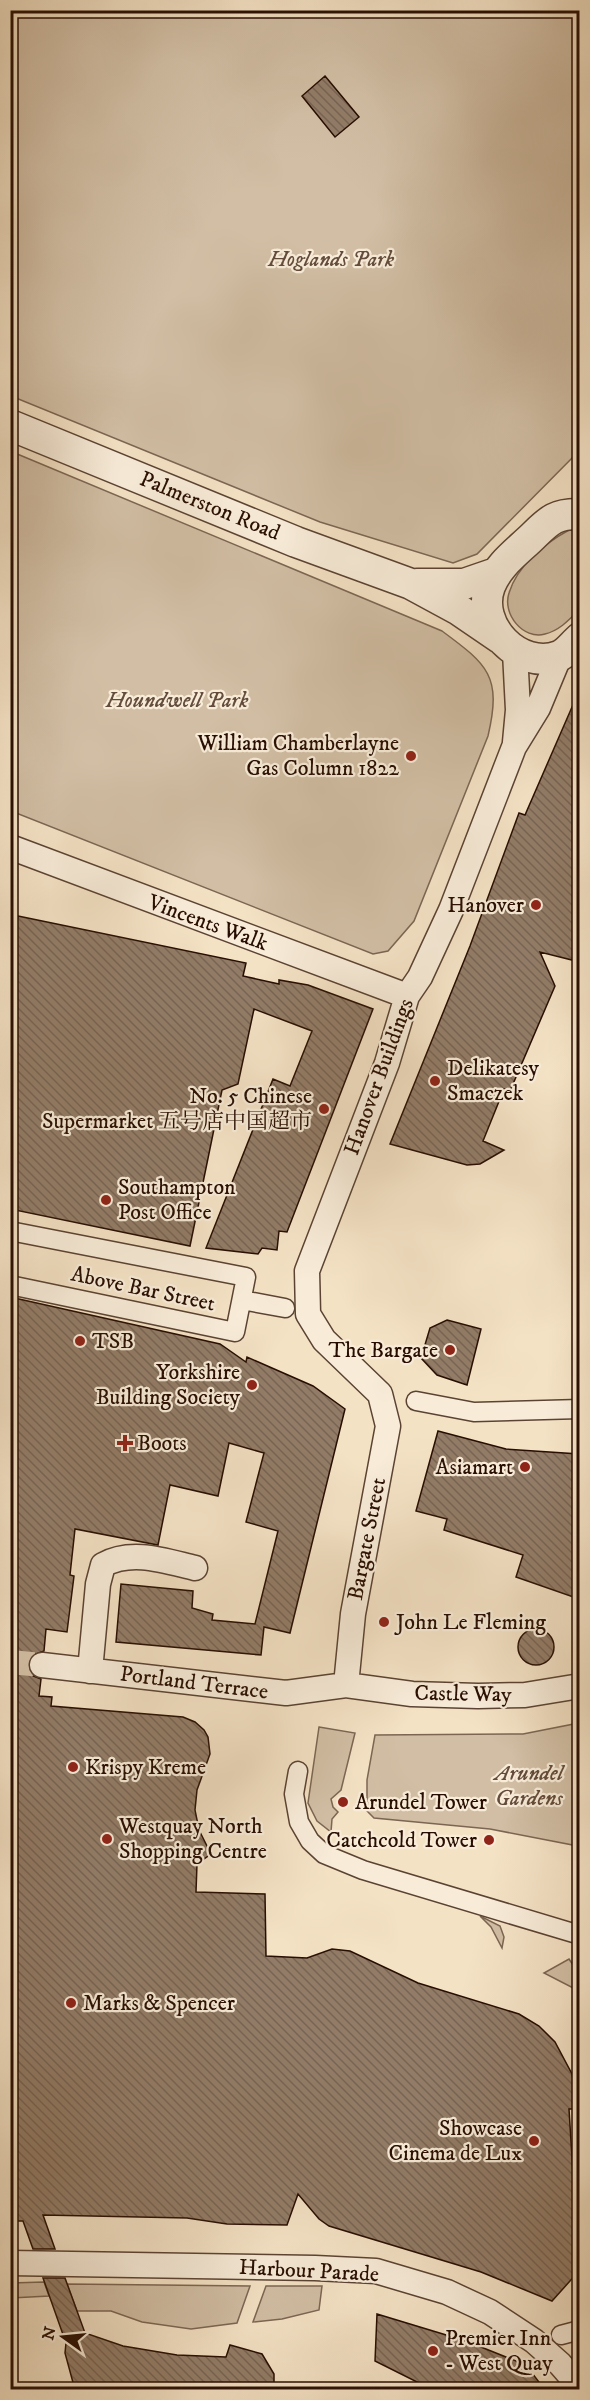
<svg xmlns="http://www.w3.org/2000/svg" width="590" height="2400" viewBox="0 0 590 2400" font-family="'IM FELL DW Pica','Noto Serif SC',serif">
<defs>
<pattern id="building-back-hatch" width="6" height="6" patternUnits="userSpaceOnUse" patternTransform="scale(1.5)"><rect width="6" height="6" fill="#927c67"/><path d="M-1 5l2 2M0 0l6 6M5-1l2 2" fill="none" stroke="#776453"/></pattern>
</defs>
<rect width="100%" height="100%" fill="#f4e2c5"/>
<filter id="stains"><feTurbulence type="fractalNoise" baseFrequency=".00333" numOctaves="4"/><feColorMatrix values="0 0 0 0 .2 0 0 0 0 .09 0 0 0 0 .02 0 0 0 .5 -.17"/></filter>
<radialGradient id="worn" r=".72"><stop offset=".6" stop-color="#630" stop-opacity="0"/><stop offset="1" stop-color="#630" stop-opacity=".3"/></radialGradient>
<path fill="#d1bea4" stroke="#7c6653" stroke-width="1.5" d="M10 11H579V451L477 554 453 563 320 522 11 396Z
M10 451 442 631C488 665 502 676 488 736L414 921 388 951 373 954 11 811Z
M569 530 579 531V610C570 619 559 631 545 634 523 640 502 614 509 593 517 566 545 543 569 530Z
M579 1723 578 1846 490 1829 374 1818 367 1811V1780L375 1735 523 1734Z
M319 1727 355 1733 341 1790 331 1799 333 1807 338 1812 332 1819 331 1832 317 1821 308 1803Z
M480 1916 500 1926 504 1937 502 1948 491 1927Z
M569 1959 579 1974V1991L544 1973Z
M44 2282 49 2296 11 2298V2283Z
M67 2284 250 2286 237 2323 191 2329 142 2322 111 2311H77Z
M266 2286H322L319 2310 282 2319 253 2322Z"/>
<path fill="url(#building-back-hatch)" stroke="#280e02" stroke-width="1.5" d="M325 76 359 117 335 137 302 96Z
M579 691V939L572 960 540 952 555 986 510 1091 504 1089 483 1141 504 1150 480 1164 467 1165 390 1144 470 946 519 813 525 815Z
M18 916 246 963 243 976 279 984V980L308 985 373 1009 287 1232 279 1231 277 1250 262 1248 258 1254 206 1248 273 1079 290 1086 312 1031 254 1009 238 1084 222 1090 190 1246 10 1209V951Z
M10 1297 220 1344 246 1362 247 1357 313 1386 345 1409 290 1633 264 1627 261 1655 116 1642 121 1584 193 1591 192 1608 213 1614 212 1620 255 1624 278 1531 246 1522 264 1453 229 1443 218 1496 170 1485 158 1545 75 1529 70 1575 74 1576 67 1632 46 1629 44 1651 31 1656 29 1670 33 1676 41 1679 39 1696 52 1697 51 1706 183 1717 195 1722 204 1730 208 1737 210 1754 197 1790 195 1810 199 1830 211 1854 197 1864 196 1892 265 1894 266 1956 307 1958 332 1949 350 1951 418 1983 519 2014 539 2026 555 2042 572 2074 578 2109H569L579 2271 552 2301 481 2272 329 2226 319 2219 298 2194 287 2225 227 2224 187 2218 43 2215 55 2249H33L23 2221H10Z
M447 1320 481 1329 467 1385 437 1375 421 1358 430 1328Z
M438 1431 506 1449 579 1454V1599L516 1577 523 1555 444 1530 447 1519 416 1511Z
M518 1647a18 18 0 1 1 36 0a18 18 0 1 1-36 0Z
M43 2278H65L85 2333 123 2346 177 2355 226 2357 230 2345 262 2354 274 2374V2390H75L65 2353 66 2343Z
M377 2314 466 2341 526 2365 545 2390H433L375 2361Z"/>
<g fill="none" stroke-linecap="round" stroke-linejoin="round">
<path stroke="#d5c2a8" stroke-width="24" stroke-dasharray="24 12" stroke-linecap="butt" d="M10 1662 42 1665"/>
<g stroke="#5b4333" stroke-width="21">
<path id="pedestrian" d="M10 1231 246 1277 235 1332 10 1285
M242 1300 285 1308
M416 1401 474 1412 580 1409
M298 1771 294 1794 299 1822 310 1841 324 1854 363 1870 580 1935
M561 2335 580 2330"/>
</g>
<g stroke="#5b4333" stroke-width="27">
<path id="minor" d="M515 742 518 710 515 652
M10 847 407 996
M42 1665 286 1693 346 1685 412 1694 478 1696 525 1695 580 1686
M90 1671 98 1584 103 1565C132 1549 165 1561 195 1568
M346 1685 353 1614 388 1426 380 1394 324 1340 308 1314 307 1271 387 1063 407 996 420 977 451 910 514 747 538 708 560 655
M10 2263 315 2268 376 2271 447 2292 490 2312 534 2341 560 2364 580 2387"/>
</g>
<g stroke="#5b4333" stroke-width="33">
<path id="tertiary" d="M10 425 296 542 411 584 459 610 500 638
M580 514C553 513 547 523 529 540 514 554 498 566 490 586 475 625 519 671 559 656 567 653 573 644 580 638
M417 584H464L496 573"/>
</g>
<use href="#pedestrian" stroke="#f8ecd9" stroke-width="18"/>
<use href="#minor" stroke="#f8ecd9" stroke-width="24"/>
<use href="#tertiary" stroke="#f8ecd9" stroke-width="30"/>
</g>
<g fill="#8f2418" stroke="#f8ecd9" stroke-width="2">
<circle cx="411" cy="756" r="6"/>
<circle cx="536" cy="905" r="6"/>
<circle cx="435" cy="1081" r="6"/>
<circle cx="324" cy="1109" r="6"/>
<circle cx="106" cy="1200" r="6"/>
<circle cx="80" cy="1341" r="6"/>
<circle cx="450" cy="1350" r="6"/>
<circle cx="252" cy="1385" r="6"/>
<path d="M122 1434h6v6h6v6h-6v6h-6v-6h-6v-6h6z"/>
<circle cx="525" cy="1467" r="6"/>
<circle cx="384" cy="1622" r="6"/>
<circle cx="73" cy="1767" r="6"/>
<circle cx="343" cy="1802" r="6"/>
<circle cx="107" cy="1839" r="6"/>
<circle cx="489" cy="1840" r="6"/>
<circle cx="71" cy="2003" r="6"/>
<circle cx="534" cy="2141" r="6"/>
<circle cx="433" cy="2351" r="6"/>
</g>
<g text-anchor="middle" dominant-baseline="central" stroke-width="4.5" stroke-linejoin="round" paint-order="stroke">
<g font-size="22" font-style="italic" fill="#634c3b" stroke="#f8ecd9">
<text x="331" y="259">Hoglands Park</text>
<text x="177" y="700">Houndwell Park</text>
<text x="529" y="1773">Arundel<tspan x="529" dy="25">Gardens</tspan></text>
</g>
<g font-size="22" fill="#280e02" stroke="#f8ecd9">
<text transform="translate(210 506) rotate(22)">Palmerston Road</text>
<text transform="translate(208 923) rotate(20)">Vincents Walk</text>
<text transform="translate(379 1077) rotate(-70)">Hanover Buildings</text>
<text transform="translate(143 1289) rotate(12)">Above Bar Street</text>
<text transform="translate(367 1539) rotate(-79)">Bargate Street</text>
<text transform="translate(194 1683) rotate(7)">Portland Terrace</text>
<text transform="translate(463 1694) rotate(1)">Castle Way</text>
<text transform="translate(309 2271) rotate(3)">Harbour Parade</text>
</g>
<g font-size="22" fill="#280e02" stroke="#f8ecd9" text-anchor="start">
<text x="399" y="743" text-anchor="end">William Chamberlayne<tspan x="399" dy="25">Gas Column 1822</tspan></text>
<text x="524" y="905" text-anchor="end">Hanover</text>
<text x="447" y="1068">Delikatesy<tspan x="447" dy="25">Smaczek</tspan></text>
<text x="312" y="1096" text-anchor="end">No. 5 Chinese<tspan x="312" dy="25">Supermarket 五号店中国超市</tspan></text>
<text x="118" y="1187">Southampton<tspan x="118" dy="25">Post Office</tspan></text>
<text x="92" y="1341">TSB</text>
<text x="438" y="1350" text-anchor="end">The Bargate</text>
<text x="240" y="1372" text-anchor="end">Yorkshire<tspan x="240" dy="25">Building Society</tspan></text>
<text x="137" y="1443">Boots</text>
<text x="513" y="1467" text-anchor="end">Asiamart</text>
<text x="396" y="1622">John Le Fleming</text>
<text x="85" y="1767">Krispy Kreme</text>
<text x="355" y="1802">Arundel Tower</text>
<text x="119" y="1826">Westquay North<tspan x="119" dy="25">Shopping Centre</tspan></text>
<text x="477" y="1840" text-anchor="end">Catchcold Tower</text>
<text x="83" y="2003">Marks &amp; Spencer</text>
<text x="522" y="2128" text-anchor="end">Showcase<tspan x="522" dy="25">Cinema de Lux</tspan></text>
<text x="445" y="2338">Premier Inn<tspan x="445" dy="25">- West Quay</tspan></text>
</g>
</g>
<rect width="590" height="2400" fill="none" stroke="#f4e2c5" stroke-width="36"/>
<rect x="12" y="12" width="566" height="2376" fill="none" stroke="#280e02" stroke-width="3"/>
<rect x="18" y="18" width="554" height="2364" fill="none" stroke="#280e02" stroke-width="1.5"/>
<g transform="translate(63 2337) rotate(285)" stroke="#f8ecd9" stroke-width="4.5" paint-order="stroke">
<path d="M0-4.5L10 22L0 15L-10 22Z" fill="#280e02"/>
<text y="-9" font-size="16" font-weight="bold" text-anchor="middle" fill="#280e02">N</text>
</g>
<rect width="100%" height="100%" filter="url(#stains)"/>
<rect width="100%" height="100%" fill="url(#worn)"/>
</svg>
